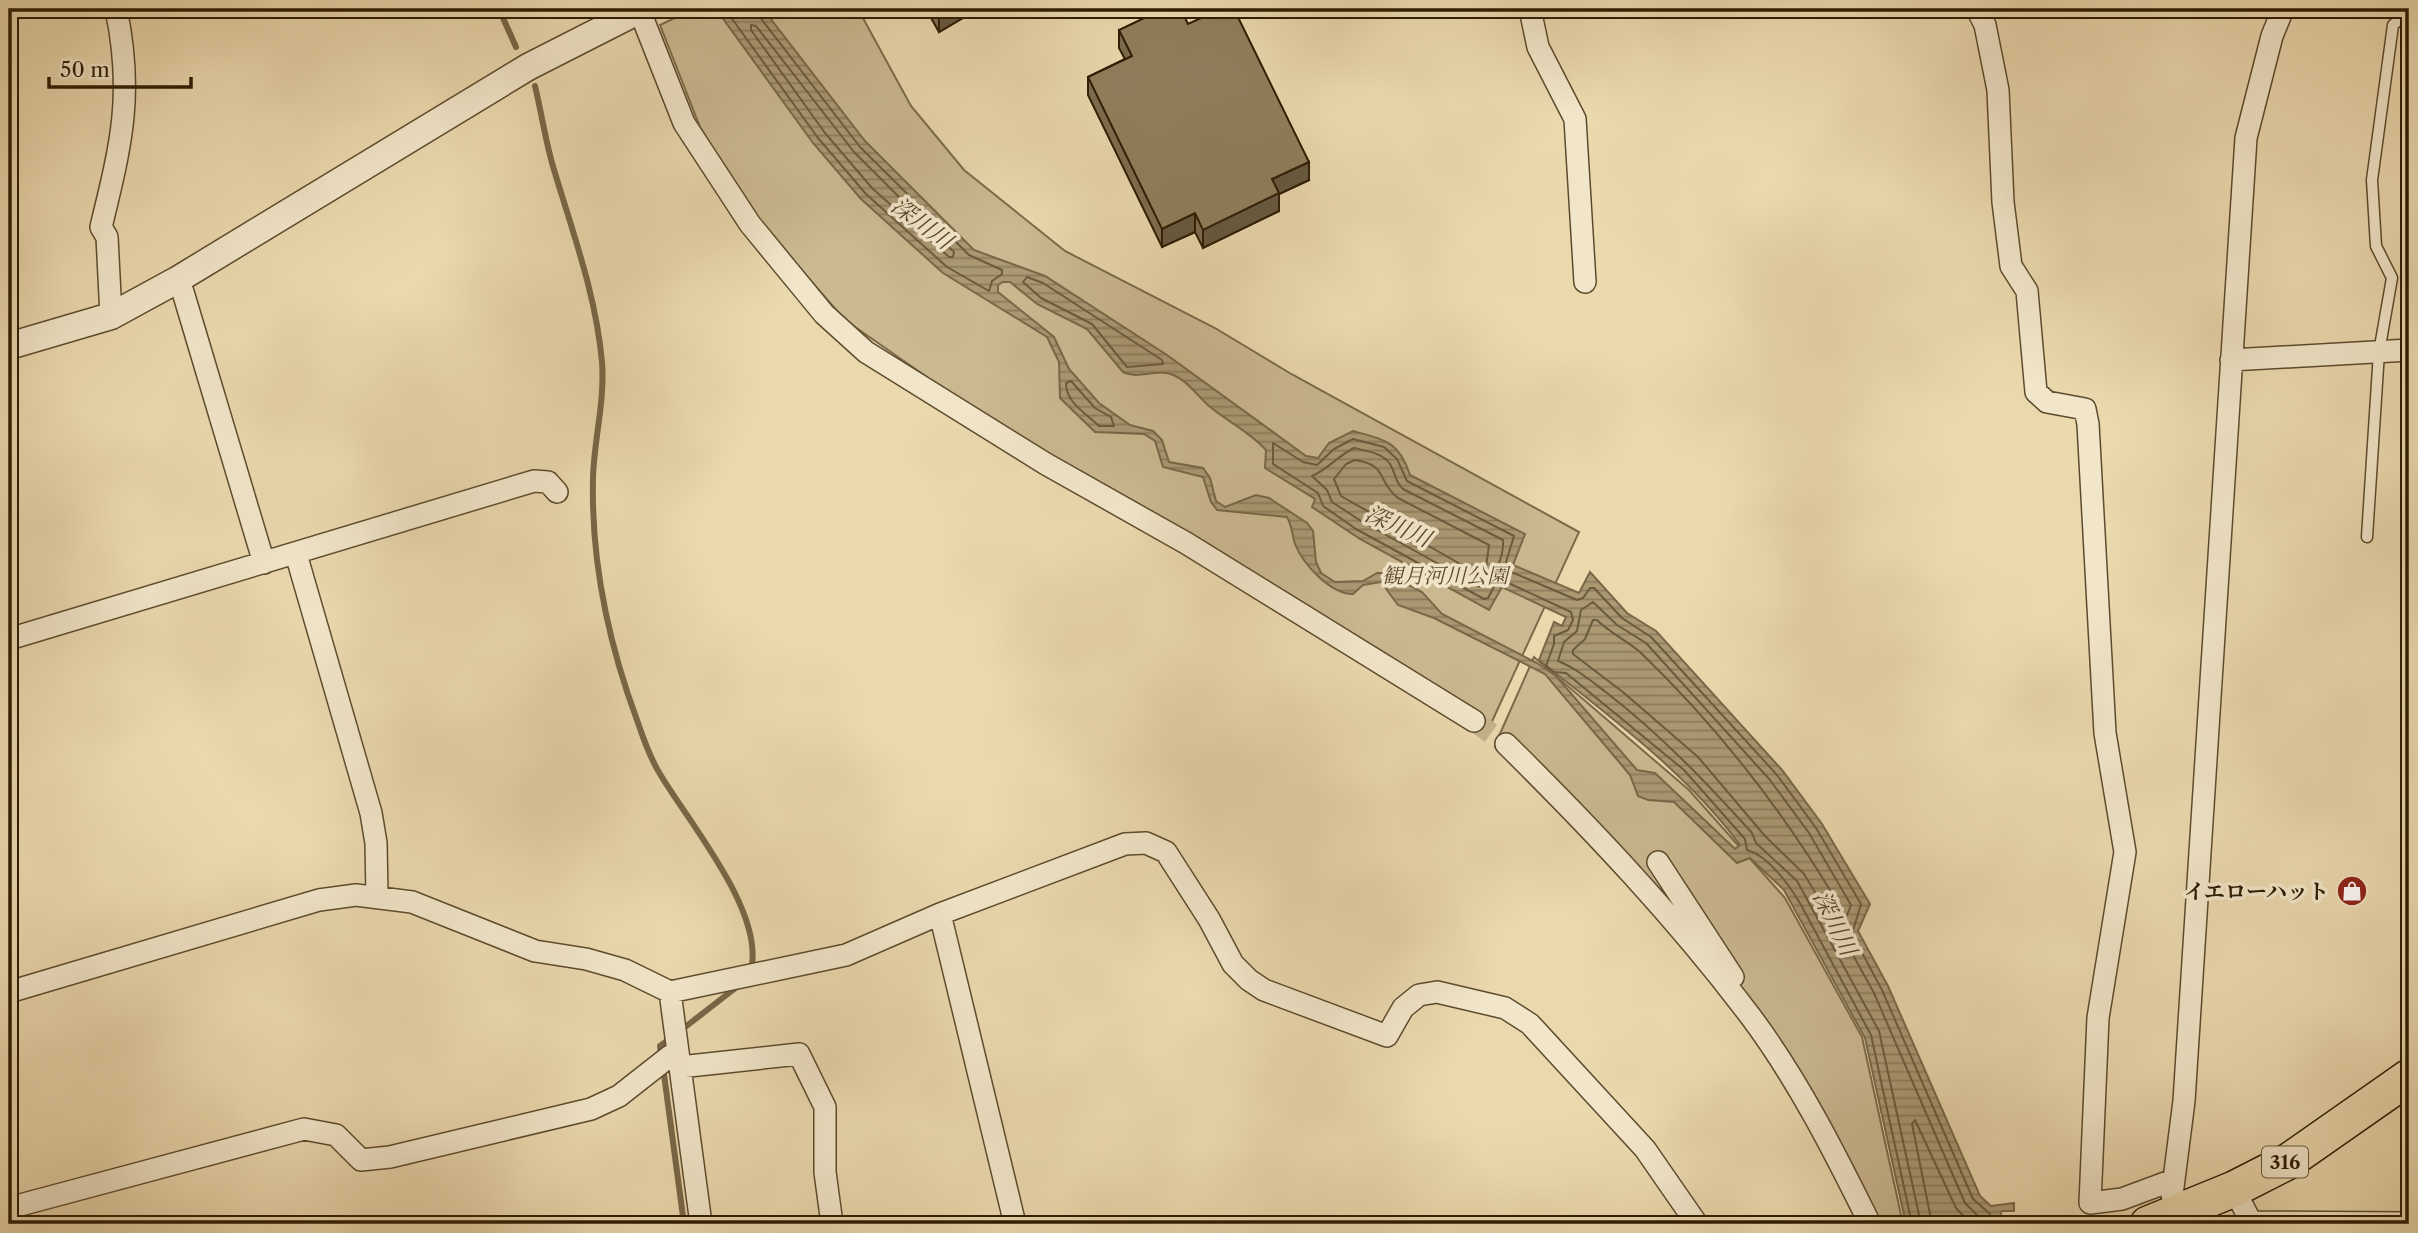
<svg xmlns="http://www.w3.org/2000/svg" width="2418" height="1233" viewBox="0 0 2418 1233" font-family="'Libre Caslon Text','Noto Serif JP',serif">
<defs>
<pattern id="water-rules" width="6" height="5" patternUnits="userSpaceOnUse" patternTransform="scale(1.75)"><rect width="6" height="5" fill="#ab9974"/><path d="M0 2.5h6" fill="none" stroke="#8c7c5d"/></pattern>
</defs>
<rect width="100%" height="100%" fill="#ebd9ae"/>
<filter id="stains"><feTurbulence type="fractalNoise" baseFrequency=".00286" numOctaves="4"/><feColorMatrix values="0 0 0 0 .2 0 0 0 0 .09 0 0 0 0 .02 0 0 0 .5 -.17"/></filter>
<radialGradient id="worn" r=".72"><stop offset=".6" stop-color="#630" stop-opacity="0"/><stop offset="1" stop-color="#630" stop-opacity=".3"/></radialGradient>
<path fill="#cbb991" stroke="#7c6a4a" stroke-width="2" d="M693 9H858L911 106 964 170 1065 251 1215 328 1293 375 1579 532 1489 728 1360 644 1013 437 845 320 755 217 700 127 660 25Z
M1534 657 1689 790 1785 898 1862 1037 1903 1224H1878L1811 1099 1512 745 1499 736Z"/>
<path fill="url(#water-rules)" stroke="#796747" stroke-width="2" fill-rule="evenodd" d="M716 9H763L865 141 974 250 1045 276 1167 355 1306 456 1318 458 1329 443 1353 431C1385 440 1399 441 1410 475L1525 534 1513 565 1579 593 1590 572 1627 613 1656 631 1782 770 1822 824 1870 904 1858 931 1888 986 1980 1196 1991 1206 2014 1203V1211H2002L1997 1224H1906L1865 1038 1784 890 1750 858 1737 863 1674 802 1648 800 1638 796 1630 775 1545 674 1434 618 1398 605 1381 582 1363 585 1353 594C1330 594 1303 564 1295 544 1292 534 1292 526 1287 517L1217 510 1211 502 1203 477 1163 467 1155 441 1144 434 1095 432 1060 398 1059 362 1047 337 943 273 861 199 813 143ZM1003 282H1010L1037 304 1087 329 1123 372C1137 379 1151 371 1166 373 1185 376 1196 395 1209 406 1228 422 1249 431 1266 450L1265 468 1315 499 1312 507 1360 539 1489 610 1502 587 1566 617 1562 626 1554 622 1539 660C1610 717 1686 772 1740 845L1735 849 1655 773 1637 770 1556 676 1537 663 1442 614 1422 592 1387 573H1377L1363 581 1335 582 1321 573 1316 562 1313 531 1307 523 1269 498 1256 495 1225 507 1216 501 1210 478 1203 468 1169 462 1162 440 1153 431 1130 425 1099 403 1069 369 1054 337 998 292V285Z"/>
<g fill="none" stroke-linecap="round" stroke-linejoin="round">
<path stroke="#6c5a3c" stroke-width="2" d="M725 9 818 138 866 194 947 267 989 291 992 281 1002 274V270L969 255 860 147 759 16 758 9
M751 25 756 26 854 152 954 252 953 257H949L872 188 825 133 751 30Z
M1027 277 1043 283 1162 360 1163 364 1127 367 1092 324 1041 298 1023 282Z
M1071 381 1095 408 1111 417 1114 426H1099C1086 413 1066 403 1066 383Z
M1354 448C1366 451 1383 453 1390 464 1396 473 1394 481 1403 489L1503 540C1504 556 1494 582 1480 587L1361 521 1332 502 1327 490 1312 476C1328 469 1338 456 1354 448Z
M1355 460C1389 465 1376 481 1398 498L1489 545 1486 567 1476 573 1341 496 1334 479 1346 464Z
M1593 620H1597C1610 633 1626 640 1640 652 1718 727 1784 812 1839 905L1835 917H1830L1804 874 1765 836 1698 757 1624 693 1573 654V650L1585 639Z
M1912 1224 1871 1035 1801 905C1790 886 1769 856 1747 850L1745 839 1684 770 1566 673 1554 672 1546 666 1554 644V636L1568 630 1573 620 1571 612 1504 581 1496 583 1488 598 1484 599 1356 529 1323 506 1318 493 1273 464V443L1303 462 1317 465 1334 449 1353 439 1384 447 1397 459 1407 481 1514 536 1506 562 1509 571 1577 600 1583 598 1590 588H1594L1622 618 1651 637 1777 775 1816 828 1861 904 1852 934 1882 990 1973 1199 1990 1214V1224
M1921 1224 1879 1031 1797 881 1756 843 1752 833C1707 783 1661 735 1607 693 1591 681 1576 668 1558 661L1564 642 1577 631 1581 610 1593 602 1617 625 1646 643 1770 780 1809 833 1851 905 1843 926V937L1874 993 1965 1203 1980 1218 1981 1224
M1932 1224 1912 1124 1915 1120 1956 1208 1971 1224"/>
<path stroke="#796747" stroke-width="6" d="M499 9 516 47
M535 86C542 115 546 145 555 173 574 236 596 296 602 362 605 402 594 439 593 478 591 562 608 642 637 720 643 738 650 758 660 774 689 823 765 912 751 970
M680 1031 738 986
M661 1056 660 1046 671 1038
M663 1067 684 1224"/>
<path stroke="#c5b38c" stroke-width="21" stroke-dasharray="21 10" stroke-linecap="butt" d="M1474 721 1506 744"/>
<g stroke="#5d4b2e" stroke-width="13">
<path id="service" d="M2367 537 2379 352 2392 278 2376 246 2372 180 2393 25 2409 11"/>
</g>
<g stroke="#5d4b2e" stroke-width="24">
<path id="minor" d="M639 9 684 123 750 224 824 314 866 352 1046 464 1186 543 1474 721
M1530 9 1538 47 1575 119 1585 282
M1977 9 1985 25 1998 90 2003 202 2011 266 2027 291 2036 392 2047 402 2085 409 2088 424 2105 733 2125 852 2098 1018 2090 1203 2122 1199 2173 1180
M177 280 183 292 264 563
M111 316 107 237 101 227C121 145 134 94 116 9
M2231 360 2409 350
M296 554 371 813 376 843 377 896
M9 639 534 481 548 482 557 492
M1506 744C1593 830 1677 919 1751 1017 1798 1080 1835 1153 1870 1224
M1658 862 1733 977
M940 914 1015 1224
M9 992 319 900 356 895 412 902 535 951 586 959 625 970 670 992 846 955 940 914 1125 844 1146 843 1166 852 1209 919 1233 964 1249 980 1264 990 1387 1036 1403 1008 1419 995 1437 992 1505 1008 1530 1024 1645 1149 1697 1224
M670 992 701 1224
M680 1067 799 1054 825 1107V1172L832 1224
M2234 1189 2251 1222 2409 1223
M2172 1195 2184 1101 2246 138 2272 36 2283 9
M9 1208 304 1129 336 1135 361 1160 390 1157 591 1109 619 1096 670 1056 678 1058"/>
</g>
<g stroke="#5d4b2e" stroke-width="29">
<path id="tertiary" d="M9 346 111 316 177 280 528 67 642 9"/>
</g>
<g stroke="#2e1c03" stroke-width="38">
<path id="trunk" d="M2148 1224 2234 1189 2289 1161 2409 1077"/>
</g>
<use href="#service" stroke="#f2e6ca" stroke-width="10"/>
<use href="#minor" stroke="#f2e6ca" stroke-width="21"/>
<use href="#tertiary" stroke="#f2e6ca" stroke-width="26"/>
<use href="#trunk" stroke="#ebd9ae" stroke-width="35"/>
</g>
<path fill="#7c6c4f" stroke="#2e1c03" stroke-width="2" d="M926 9H978L939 32Z
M1188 24 1309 180 1279 194V211L1203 248 1195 232 1162 247 1088 95V77L1125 59 1119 48V30Z"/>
<path fill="#655840" stroke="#2e1c03" stroke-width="2" d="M947 9H978L939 32V13Z
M1309 162V180L1279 194V211L1203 248V230L1272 179Z
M1195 213V232L1162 247V229Z"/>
<path fill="#907e5c" stroke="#2e1c03" stroke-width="2" d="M936 9H947L939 13Z
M1163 9H1181L1188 24 1221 9H1234L1309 162 1272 179 1279 193 1203 230 1195 213 1162 229 1088 77 1132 56 1119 30Z"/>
<defs>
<g id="shop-disc" transform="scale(1.575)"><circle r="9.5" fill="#8f2418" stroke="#f2e6ca"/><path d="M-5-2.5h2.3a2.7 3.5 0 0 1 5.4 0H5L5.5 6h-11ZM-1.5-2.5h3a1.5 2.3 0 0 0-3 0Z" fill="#fff"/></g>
</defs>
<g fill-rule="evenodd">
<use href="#shop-disc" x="2352" y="891"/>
</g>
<g text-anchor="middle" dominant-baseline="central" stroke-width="7" stroke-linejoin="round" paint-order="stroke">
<rect fill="#f2e6ca" stroke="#69593f" stroke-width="2" x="2262" y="1146.5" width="46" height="31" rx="5"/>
<g font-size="19" font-weight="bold" fill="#2e1c03">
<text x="2285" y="1162">316</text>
</g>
<g font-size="21" font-style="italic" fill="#5d4b2e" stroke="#f2e6ca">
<text x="1445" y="575">観月河川公園</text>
</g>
<g font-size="21" font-weight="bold" fill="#2e1c03" stroke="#f2e6ca" text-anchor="end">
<text x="2329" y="891">イエローハット</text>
</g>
<g font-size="23" font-style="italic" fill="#5a482b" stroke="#f2e6ca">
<text transform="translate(922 223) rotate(37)">深川川</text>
<text transform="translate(1398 526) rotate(24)">深川川</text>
<text transform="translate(1835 923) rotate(64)">深川川</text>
</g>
</g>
<rect width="2418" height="1233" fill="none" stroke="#ebd9ae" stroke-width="35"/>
<rect x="10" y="10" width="2397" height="1212" fill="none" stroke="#2e1c03" stroke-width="3.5"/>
<rect x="18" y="18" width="2383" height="1198" fill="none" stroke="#2e1c03" stroke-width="2"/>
<path d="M49 77v10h142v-10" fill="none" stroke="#2e1c03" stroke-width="3.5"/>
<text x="60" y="77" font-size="21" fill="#2e1c03" stroke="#f2e6ca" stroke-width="5" paint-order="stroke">50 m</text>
<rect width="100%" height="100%" filter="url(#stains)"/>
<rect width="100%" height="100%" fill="url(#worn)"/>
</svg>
